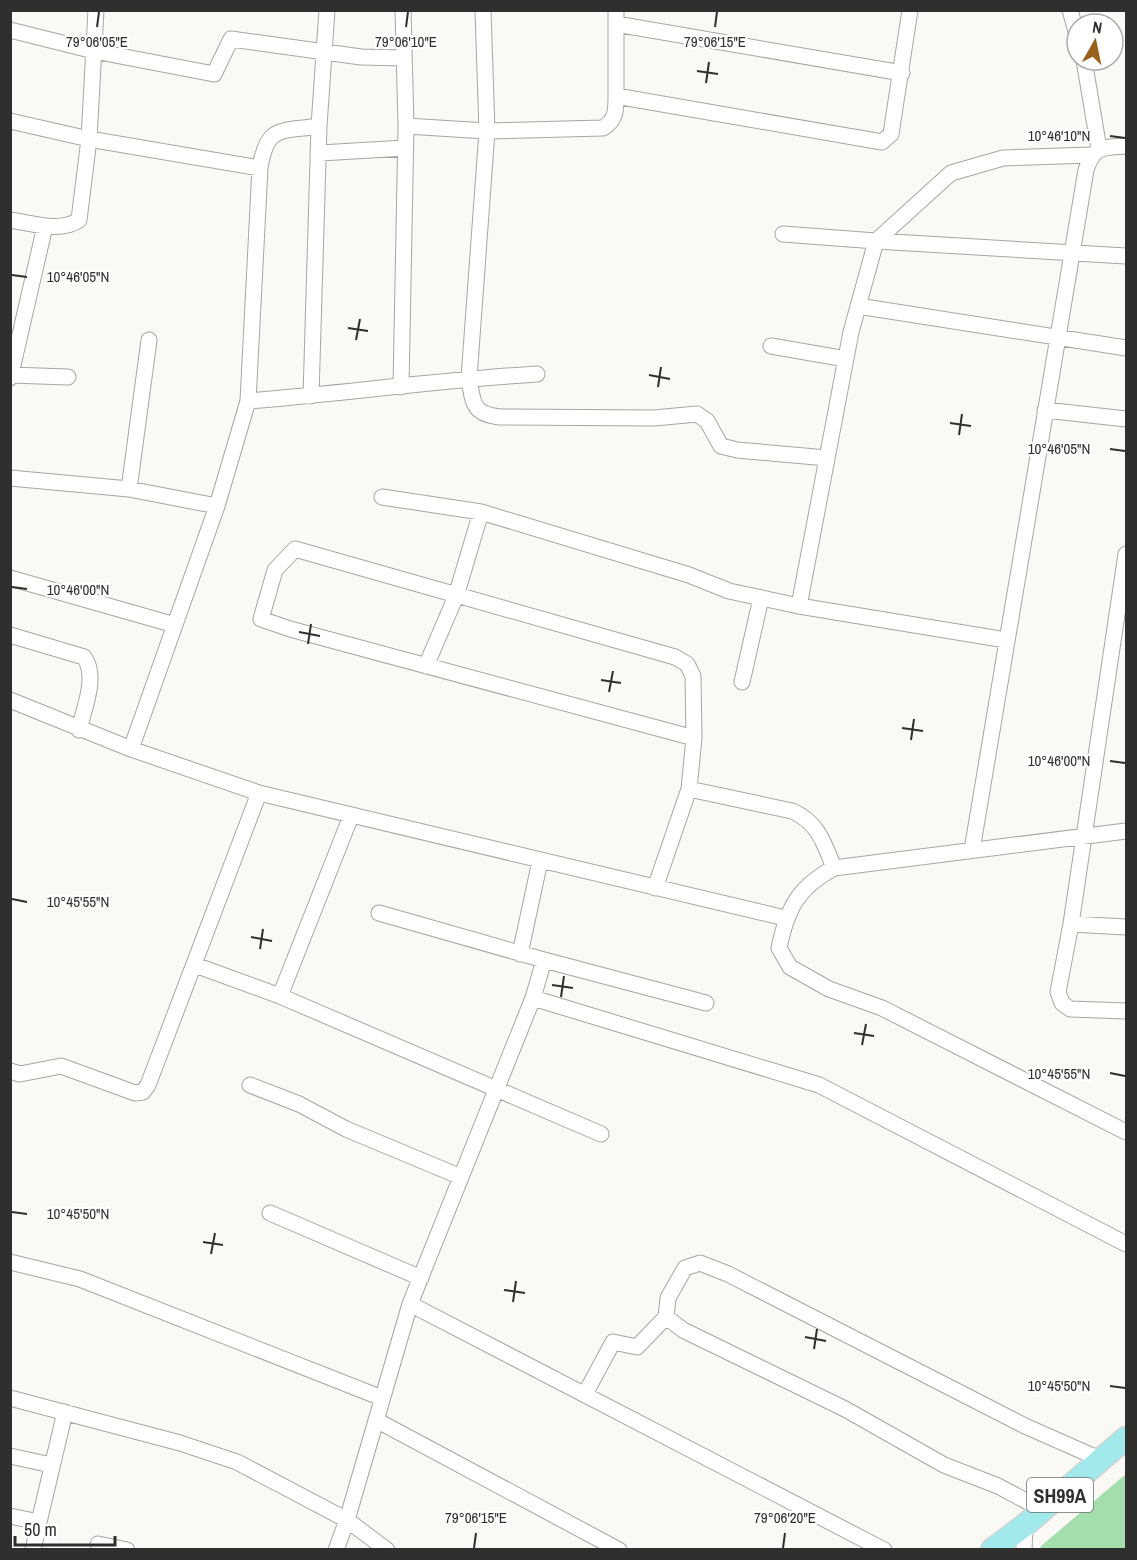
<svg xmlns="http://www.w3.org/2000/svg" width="1137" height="1560" viewBox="0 0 1137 1560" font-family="'Archivo Narrow',sans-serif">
<rect width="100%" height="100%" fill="#faf9f6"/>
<path fill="#a3deac" d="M1126 1474V1549H1040L1041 1546Z"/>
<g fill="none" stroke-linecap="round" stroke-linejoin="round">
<g stroke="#a6a6a3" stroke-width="17">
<path id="street" d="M483 10 487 131 469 378C473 403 472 414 500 417L654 418 697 414 707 421 721 446 737 450 827 458
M1070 10 1077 35
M616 24 902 73
M10 30 94 51 214 74 231 39 361 57 404 58
M1084 60 1099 149
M616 96V10
M10 121 89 139 260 168
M406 126 487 131 603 128C616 120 616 111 616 96L882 142 891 134 910 10
M320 153 405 148
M10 220C32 223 60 233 79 220L89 139 96 10
M783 234 876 241 851 332 799 606
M876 241 1126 256
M876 241 951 173 1003 158 1091 155
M858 306 1126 348
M771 346 846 359
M10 375 68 377
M10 378 45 226
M401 387 406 126 403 10
M311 396 319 126 327 10
M248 401C345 393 440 380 537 374
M1045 410 1126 419
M10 478 129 489 217 506
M129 489 149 340
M382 497 481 512 689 575 729 591 799 606 1006 640
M1126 554 1071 924 1058 992 1062 1003 1070 1009 1126 1011
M10 578 175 625
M10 635 84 657C98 676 84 708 79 730
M426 666 456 596 481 512
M742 682 761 598
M10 700 131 749 259 793 785 918
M694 738 693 676 687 664 675 657 295 549 275 570 261 619 290 629 694 738 689 789 792 811C818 822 824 843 834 868
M131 749 217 506 248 401 260 168C267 124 281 132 319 126
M1126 831 834 868C798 887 787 909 779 948L790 967 829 989 882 1008 1126 1132
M972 850 1086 170C1094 145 1103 148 1126 146
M655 888 689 789
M379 913 544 960 706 1003
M1071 924 1126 927
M520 954 540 861
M195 965 280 996 601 1134
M280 996 351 816
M533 998 819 1085 1126 1244
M10 1071 20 1074 61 1066 135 1093 143 1092 148 1085 259 793
M250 1085 299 1104 346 1129 461 1177
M270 1213 421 1278
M10 1262 80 1279 382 1398
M410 1304 884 1550
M585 1394 613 1342 637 1347 666 1317
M10 1398 180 1443 237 1462 347 1520 387 1550
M376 1420 619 1550
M10 1456 51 1465
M1043 1510 998 1486 944 1465 845 1409 683 1330 666 1317 668 1298 685 1268 700 1263 728 1274 1025 1426 1102 1460
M10 1516 39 1522 33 1550
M39 1522 65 1412
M98 1544 127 1550
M336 1550 347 1520 410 1304 533 998 544 960
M1024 1550 1025 1525"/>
</g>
<g stroke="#d5d5d5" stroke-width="25">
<path id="primary" d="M992 1550 1025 1525 1126 1438"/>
</g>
<use href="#street" stroke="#fff" stroke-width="15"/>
<use href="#primary" stroke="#a1e9eb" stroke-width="22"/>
</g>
<path fill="none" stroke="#2f2f2e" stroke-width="2" d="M97 27 99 12M406 27 408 12M715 27 717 12M697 71 718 74M706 83 709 62M1110 136 1125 138M12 275 27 277M348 328 368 331M356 340 360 319M649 375 670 379M658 387 661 367M950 423 971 426M959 435 962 414M1110 449 1125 451M12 587 27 589M299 632 320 636M308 644 311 624M601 680 621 683M609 692 613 671M902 728 923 731M911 740 914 719M1110 761 1125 763M12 899 27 902M251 937 272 941M260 949 263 929M552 985 573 988M561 997 564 976M854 1033 874 1036M862 1045 866 1024M1110 1073 1125 1076M12 1212 27 1214M203 1242 223 1245M211 1254 215 1233M504 1290 525 1293M513 1302 516 1281M805 1337 826 1341M814 1349 817 1329M1110 1386 1125 1388M474 1548 476 1533M783 1548 785 1533"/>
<g text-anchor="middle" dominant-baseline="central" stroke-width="4.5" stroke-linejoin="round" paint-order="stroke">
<rect fill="#fff" stroke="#6d6d6d" stroke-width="1.5" x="1027" y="1478" width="66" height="34" rx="4.5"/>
<g font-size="20" font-weight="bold" fill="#2f2f2e">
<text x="1060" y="1495">SH99A</text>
</g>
</g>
<g font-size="15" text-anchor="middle" fill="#2f2f2e" stroke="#fff" stroke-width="4.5" stroke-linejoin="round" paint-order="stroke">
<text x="97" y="47">79°06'05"E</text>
<text x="406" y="47">79°06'10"E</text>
<text x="715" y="47">79°06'15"E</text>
<text x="1059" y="141">10°46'10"N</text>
<text x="78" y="282">10°46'05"N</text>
<text x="1059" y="454">10°46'05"N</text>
<text x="78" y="595">10°46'00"N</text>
<text x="1059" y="766">10°46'00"N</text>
<text x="78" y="907">10°45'55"N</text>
<text x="1059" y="1079">10°45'55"N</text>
<text x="78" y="1219">10°45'50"N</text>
<text x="1059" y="1391">10°45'50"N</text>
<text x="476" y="1523">79°06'15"E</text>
<text x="785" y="1523">79°06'20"E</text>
</g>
<rect width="1137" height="1560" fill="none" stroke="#2f2f2e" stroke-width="24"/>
<g transform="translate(1095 42) rotate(9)"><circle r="28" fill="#ffffff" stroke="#acacab" stroke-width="1.5"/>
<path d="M0-4.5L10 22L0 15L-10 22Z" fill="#99601c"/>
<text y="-9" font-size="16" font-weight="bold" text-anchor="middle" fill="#2f2f2e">N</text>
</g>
<path d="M15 1536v9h100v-9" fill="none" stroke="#2f2f2e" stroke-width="3"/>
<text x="24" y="1536" font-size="18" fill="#2f2f2e" stroke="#ffffff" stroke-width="4.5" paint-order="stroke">50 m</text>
</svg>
